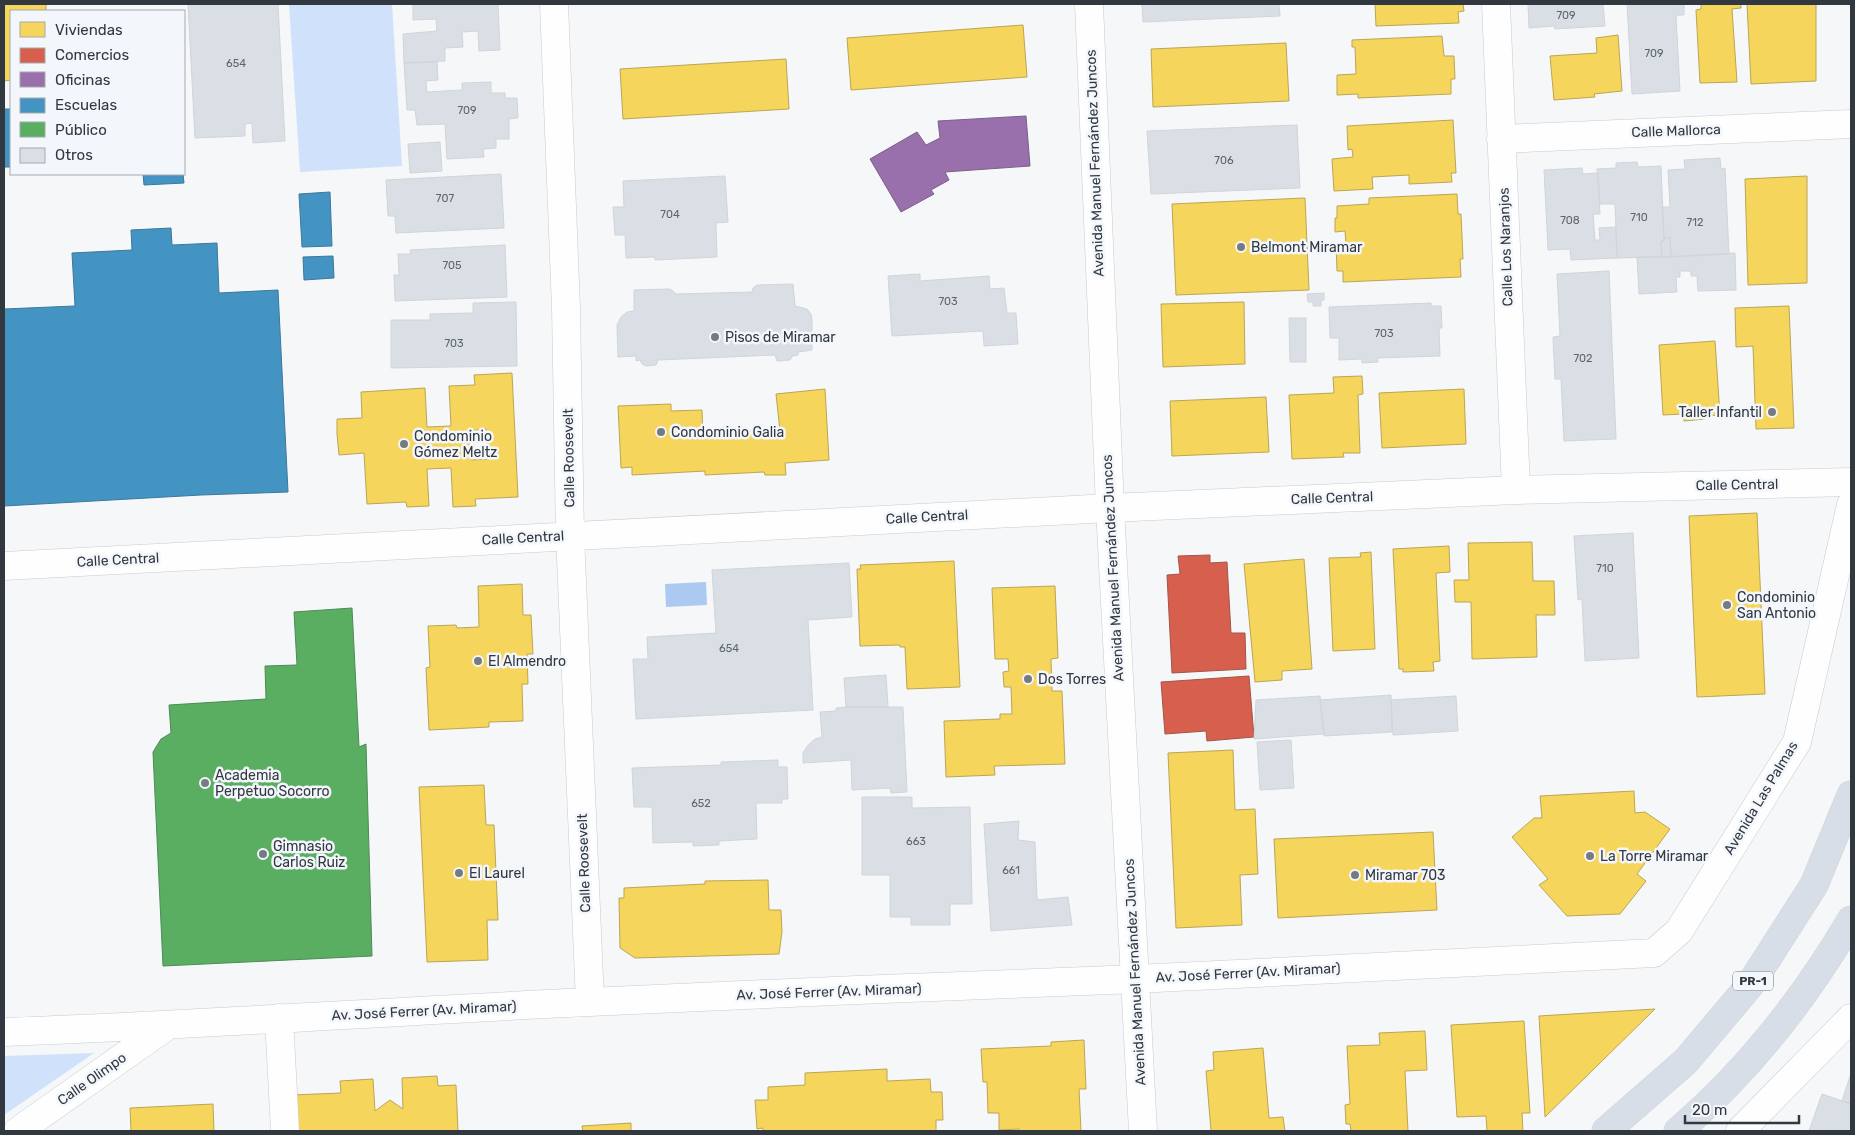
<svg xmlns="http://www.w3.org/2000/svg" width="1855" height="1135" viewBox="0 0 1855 1135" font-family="Rubik,sans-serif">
<rect width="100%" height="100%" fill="#f5f7f9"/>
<path fill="#d0e2fb" d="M289 4H392L402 166 300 172Z
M94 1053 4 1115V1056Z"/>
<path fill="#acc9f1" d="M706 582 707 605 666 607 665 584Z"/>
<path fill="#f6d55c" stroke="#bba654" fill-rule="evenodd" d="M4 4H46V11H11V80L4 81Z
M1375 4H1463L1464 11 1458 12 1459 23 1376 26Z
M1701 4H1741V8L1732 9 1737 82 1700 83 1696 10 1701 9Z
M1747 4H1816V81L1751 84Z
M1023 25 1027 77 851 90 847 38Z
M1618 35 1622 91 1594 94 1595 97 1554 100 1550 56 1597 53 1596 38Z
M1442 36 1444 56H1454L1455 79H1451V94L1358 98V94L1337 95V75L1356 74 1355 47H1352V40Z
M1286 43 1289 101 1153 107 1151 49Z
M786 59 789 109 623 119 620 69Z
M1453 120 1456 173H1451L1452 182 1409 184V175L1372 177 1373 189 1334 191 1332 159 1353 157 1352 149 1348 150 1347 126Z
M1807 176V283L1748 285 1745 179Z
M1457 194 1458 214H1461L1463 259H1460L1461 277 1343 282V271H1337L1336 244H1346L1345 231 1335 232V218H1337V206L1369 204V198Z
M1305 198 1309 290 1176 295 1172 204Z
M1244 302 1245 364 1163 367 1161 304Z
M1789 306 1794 428 1756 429 1753 346 1736 347 1735 308Z
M1715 341 1720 415 1705 416V419L1684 421 1683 414 1663 415 1659 345Z
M512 373 518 497 475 499 476 506 453 507 451 468 427 469 429 506 407 507 406 502 367 504 364 453 339 455 337 434V419L362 418 361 392 425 388 427 427 451 426 449 386 475 385 474 375ZM486 429 489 459 471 460 468 431Z
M1362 376 1363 394 1358 395 1360 453H1343L1344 457 1292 459 1289 395 1334 393 1333 377Z
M825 389 829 460 785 463 786 475H765L764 472 705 475V471L632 475V467L621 468 618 406 671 404V411L702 410 703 436 762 430V433L780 431 776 394Z
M1464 389 1466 444 1382 448 1379 393Z
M1266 397 1269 452 1172 456 1170 401Z
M1757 513 1765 694 1697 697 1689 516Z
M1532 542 1533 581H1554L1555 615H1536L1537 657 1472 659 1471 602H1455L1454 580H1469L1468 543Z
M1449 546 1450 572 1436 573 1440 661 1433 662 1434 671 1403 672V669H1399L1393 549Z
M1371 552 1375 649 1333 651 1329 558 1361 557 1360 553Z
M1304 559 1312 669 1282 671V680L1255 682 1244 564Z
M954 561 960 687 907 689 905 647H900V645L860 646 857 569H861L860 565Z
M522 584 523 615H531L533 654H527L528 684H522L523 721 489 722V727L429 730 426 668 430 667 428 626 456 625 457 628 479 627 478 586Z
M1055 586 1058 658 1051 659 1052 691H1062L1065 764 994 766 995 775 946 777 944 721 1000 719V714H1012L1011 687H1004L1003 672 1009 671 1008 659H995L992 588Z
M1233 750 1235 810 1255 809 1258 874 1240 875 1242 925 1176 928 1168 753Z
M484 785 486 825H494L498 920H487L488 960 427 962 419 787Z
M1634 791 1635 813 1645 812 1670 829 1637 874 1646 881 1620 914 1567 916 1539 885 1548 879 1512 837 1534 818H1542L1540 796Z
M1433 832 1437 910 1278 918 1274 839Z
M768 880 769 910H781L782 932 779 954 635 958 620 948 619 898H624V888L705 884V881Z
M1655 1009 1545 1117 1539 1016Z
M1524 1021 1530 1113H1522L1523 1131H1487L1486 1116 1457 1117 1451 1025Z
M1425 1031 1427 1070 1405 1071 1408 1131H1351L1350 1124H1346L1345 1105 1350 1104 1347 1046 1380 1045 1379 1033Z
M1084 1040 1086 1089H1079L1081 1131H1019V1129L999 1130V1113H988L987 1082H983L981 1049 1051 1046V1042Z
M1263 1048 1269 1118 1283 1117 1285 1131H1211L1206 1071 1214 1070 1213 1052Z
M887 1069V1081L930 1079 931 1092H942L943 1120H936V1131H763V1128L757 1129 755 1100H768V1087L805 1085V1073Z
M437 1076 438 1086 456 1085 458 1131H295L292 1095 341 1093 340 1081 373 1079 375 1111 390 1100 403 1109 402 1078Z
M213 1104 214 1131H131L130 1108Z
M631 1123V1131H583L582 1126Z"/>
<path fill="#d6604d" stroke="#a45449" d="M1210 555V563L1227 562 1231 633H1245L1246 669 1172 673 1167 575 1180 574 1178 556Z
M1249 676 1254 737 1207 741 1206 731 1165 734 1161 682Z"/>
<path fill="#9970ab" stroke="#7a5f8b" d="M1026 116 1030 166 945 172 949 180 931 190 934 194 901 212 870 159 917 132 926 145 940 138 938 121Z"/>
<path fill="#4393c3" stroke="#3e789c" d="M4 109H11V167H4Z
M143 174H183L184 183 144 185Z
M330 192 332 246 302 247 299 194Z
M171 228 172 245 217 243 219 293 278 290 288 492 201 495 4 506V309L75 306 72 253 132 250 131 230Z
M333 256 334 278 304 280 303 257Z"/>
<path fill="#5aae61" stroke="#4e8b57" d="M352 608 359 747 366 744 372 956 163 966 153 752 161 739 171 733 169 705 266 699 265 666 297 665 294 612Z"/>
<path fill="#d9dfe4" stroke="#d1d5da" d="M188 4H278L285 141 253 143 252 123 245 124V136L195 138Z
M413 4H498L500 50 479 51 478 31 462 32 463 47 445 48V61L404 63 403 34 437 31 436 19 413 20Z
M1142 4H1279L1280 16 1143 22Z
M1528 4H1603L1605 26 1555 29 1554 26 1529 28Z
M1627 4H1684V15H1676L1680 91 1632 94Z
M437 62 438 80 426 81 427 92 462 90V83L491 82V93H505V98H517L518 118 509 119V139H496V148L483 149 484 157 447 159 445 124 417 125 415 110H407L404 63Z
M1297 125 1300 188 1151 194 1147 131Z
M440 142 442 171 410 173 408 144Z
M1720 158 1721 169 1725 168 1729 254 1671 257 1670 237 1664 238 1662 207H1670L1668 170 1685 169 1684 160Z
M1637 162 1638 167 1661 166 1664 241H1661L1662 257 1617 258 1615 204H1600L1597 169 1616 168V163Z
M1582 168 1583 174 1598 173 1600 214H1593L1595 240H1600L1599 228 1616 227 1617 258 1571 260 1570 249 1548 250 1544 170Z
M501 174 504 228 396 233 395 216H388L386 180Z
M725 176 728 222 716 223 717 257 655 260V257L626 258 625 235H615L613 207H624L623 181Z
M1670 237 1671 257H1662L1661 241H1664V238Z
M505 245 507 297 395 301 394 275H399L398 254H411L410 250Z
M1735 253 1736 290 1698 291 1697 276H1691V271H1680V277H1676L1677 292 1639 294 1637 257H1662Z
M1609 271 1616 439 1564 441 1561 379H1555L1553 337 1560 336 1557 274Z
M920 274V281L989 276 990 289 1004 288 1007 313H1016L1018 344 984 346 983 331 892 336 888 276Z
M793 284 795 306 807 309 811 314 812 320V350L798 352V355L792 356V357L790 360 777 361 775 355 658 360 656 365 646 366 642 364 640 360 636 361V356L618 357 617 325 621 317 627 312 634 311V290L669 289 672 290 676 294 752 292 753 288 757 285Z
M1324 293V300H1321V306H1313V302H1308L1307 294Z
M516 302 517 366 391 368V320H430V314L473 313V303Z
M1431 303V306H1441L1442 328H1439L1440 356 1377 358 1378 362 1362 363V359L1339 360V338H1330L1329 307Z
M1289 318H1306V362H1290Z
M1633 533 1639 658 1585 661 1582 599 1578 600 1574 536Z
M849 563 852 617 808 620 813 710 636 719 633 659H648L647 637 716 633 712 570Z
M886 675 888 707H846L844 678Z
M1391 695 1392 732 1324 736 1320 700Z
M1320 696 1324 734 1254 739 1256 700Z
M1456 696 1458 731 1393 735 1391 700Z
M846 707H903L907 792 891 793 890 788 852 790 851 760 803 763V753L808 745 815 739 822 737 820 712 836 711V708Z
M1291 740 1294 788 1260 790 1257 742Z
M778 760V767H787L788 799H782V803H756L757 839 719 841V845L693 846V842L653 843 652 807H634L632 768 721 765V762Z
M862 797H912V808L970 807 972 904H950V925H911V917H890V875H862Z
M1019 821 1018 840 1035 842 1037 900 1068 897 1072 925 991 931 984 824Z
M1851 1073V1104L1842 1101Z
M1822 1094 1851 1104V1131H1809Z"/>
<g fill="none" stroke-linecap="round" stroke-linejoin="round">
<g stroke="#c7cbd0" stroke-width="29">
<path id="street" d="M554 4 566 308 570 535 590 1002
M1496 4 1516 490
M1501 139 1851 124
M4 566 1110 508 1516 490 1851 482
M279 1018 285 1131
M4 1032C199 1025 394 1011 589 1002 771 993 954 986 1136 979
M18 1131 167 1026
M1740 1131 1851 1018"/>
</g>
<g stroke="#c7cbd0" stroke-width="29">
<path id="secondary" d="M1089 4 1110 508 1143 1131
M1136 979 1654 953 1679 931 1797 742 1851 505"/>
</g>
<g stroke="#d2d4d6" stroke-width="29">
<path id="highway" d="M1606 1131 1686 1061 1750 985 1814 885 1851 795
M1678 1131C1747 1072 1805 998 1851 920"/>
</g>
<use href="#street" stroke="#fefefe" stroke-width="28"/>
<use href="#secondary" stroke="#fefefe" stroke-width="28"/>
<use href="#highway" stroke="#d7dee7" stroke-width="28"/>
</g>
<g fill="#767b81" stroke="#f3f6fb" stroke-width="2">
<circle cx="1241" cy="247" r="5"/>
<circle cx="715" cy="337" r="5"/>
<circle cx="1772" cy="412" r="5"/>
<circle cx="661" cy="432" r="5"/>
<circle cx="404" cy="444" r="5"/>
<circle cx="1727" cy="605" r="5"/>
<circle cx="478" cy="661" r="5"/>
<circle cx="1028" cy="679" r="5"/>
<circle cx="205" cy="783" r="5"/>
<circle cx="263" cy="854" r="5"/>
<circle cx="1590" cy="856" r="5"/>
<circle cx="459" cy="873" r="5"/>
<circle cx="1355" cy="875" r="5"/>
</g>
<g text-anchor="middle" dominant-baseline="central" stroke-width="5" stroke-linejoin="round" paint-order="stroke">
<g font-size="11" fill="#5f656c">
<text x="1566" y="15">709</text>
<text x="1654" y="53">709</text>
<text x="236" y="63">654</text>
<text x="467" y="110">709</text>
<text x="1224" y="160">706</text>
<text x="445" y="198">707</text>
<text x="670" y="214">704</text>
<text x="1639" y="217">710</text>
<text x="1570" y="220">708</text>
<text x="1695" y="222">712</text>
<text x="452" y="265">705</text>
<text x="948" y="301">703</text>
<text x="1384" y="333">703</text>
<text x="454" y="343">703</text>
<text x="1583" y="358">702</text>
<text x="1605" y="568">710</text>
<text x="729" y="648">654</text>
<text x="701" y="803">652</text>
<text x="916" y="841">663</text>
<text x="1011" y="870">661</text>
</g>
<rect fill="#f3f6fb" stroke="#6b7178" stroke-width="1" x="1733" y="971.5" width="40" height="19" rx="4"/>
<g font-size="12" font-weight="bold" fill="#313840">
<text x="1753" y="981">PR-1</text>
</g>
<g font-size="14" fill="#313840" stroke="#f3f6fb">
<text transform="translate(1676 131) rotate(-2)">Calle Mallorca</text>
<text transform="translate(1095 163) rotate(-92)">Avenida Manuel Fernández Juncos</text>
<text transform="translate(1506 247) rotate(-92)">Calle Los Naranjos</text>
<text transform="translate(569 458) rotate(-91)">Calle Roosevelt</text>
<text transform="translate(1737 485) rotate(-1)">Calle Central</text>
<text transform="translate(1332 498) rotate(-2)">Calle Central</text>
<text transform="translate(927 517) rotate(-3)">Calle Central</text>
<text transform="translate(523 538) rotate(-3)">Calle Central</text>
<text transform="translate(118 560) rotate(-3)">Calle Central</text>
<text transform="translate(1113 568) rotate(-93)">Avenida Manuel Fernández Juncos</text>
<text transform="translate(1761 798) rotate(-59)">Avenida Las Palmas</text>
<text transform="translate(584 863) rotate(-92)">Calle Roosevelt</text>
<text transform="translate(1135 972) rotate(-93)">Avenida Manuel Fernández Juncos</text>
<text transform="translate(1248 973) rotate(-3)">Av. José Ferrer (Av. Miramar)</text>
<text transform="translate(829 992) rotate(-2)">Av. José Ferrer (Av. Miramar)</text>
<text transform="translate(424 1011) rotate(-3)">Av. José Ferrer (Av. Miramar)</text>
<text transform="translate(92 1079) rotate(-35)">Calle Olimpo</text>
</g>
<g font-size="14" fill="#313840" stroke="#f3f6fb" text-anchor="start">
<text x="1251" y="247">Belmont Miramar</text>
<text x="725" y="337">Pisos de Miramar</text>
<text x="1762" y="412" text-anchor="end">Taller Infantil</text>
<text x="671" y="432">Condominio Galia</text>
<text x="414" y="436">Condominio<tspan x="414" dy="16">Gómez Meltz</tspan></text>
<text x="1737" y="597">Condominio<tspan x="1737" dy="16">San Antonio</tspan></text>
<text x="488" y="661">El Almendro</text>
<text x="1038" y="679">Dos Torres</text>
<text x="215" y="775">Academia<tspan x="215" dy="16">Perpetuo Socorro</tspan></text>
<text x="273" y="846">Gimnasio<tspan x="273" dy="16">Carlos Ruiz</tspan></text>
<text x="1600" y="856">La Torre Miramar</text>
<text x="469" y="873">El Laurel</text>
<text x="1365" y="875">Miramar 703</text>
</g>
</g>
<rect width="1855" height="1135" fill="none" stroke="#313840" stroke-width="10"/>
<rect x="10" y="10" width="175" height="165" fill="#f3f6fb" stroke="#a5aab0"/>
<rect x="20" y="22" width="25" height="15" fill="#f6d55c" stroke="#a5aab0"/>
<text x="55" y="35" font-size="15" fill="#313840">Viviendas</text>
<rect x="20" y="48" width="25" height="15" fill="#d6604d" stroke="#a5aab0"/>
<text x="55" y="60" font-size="15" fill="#313840">Comercios</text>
<rect x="20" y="72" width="25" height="15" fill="#9970ab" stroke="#a5aab0"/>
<text x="55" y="85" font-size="15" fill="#313840">Oficinas</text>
<rect x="20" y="98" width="25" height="15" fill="#4393c3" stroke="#a5aab0"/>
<text x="55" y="110" font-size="15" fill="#313840">Escuelas</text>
<rect x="20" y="122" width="25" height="15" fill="#5aae61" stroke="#a5aab0"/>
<text x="55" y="135" font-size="15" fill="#313840">Público</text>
<rect x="20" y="148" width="25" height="15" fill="#d9dfe4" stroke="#a5aab0"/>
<text x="55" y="160" font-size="15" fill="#313840">Otros</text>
<path d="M1685 1115v8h114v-8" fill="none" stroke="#313840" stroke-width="2.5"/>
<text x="1692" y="1115" font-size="15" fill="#313840" stroke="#f3f6fb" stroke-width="4" paint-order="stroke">20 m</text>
</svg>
